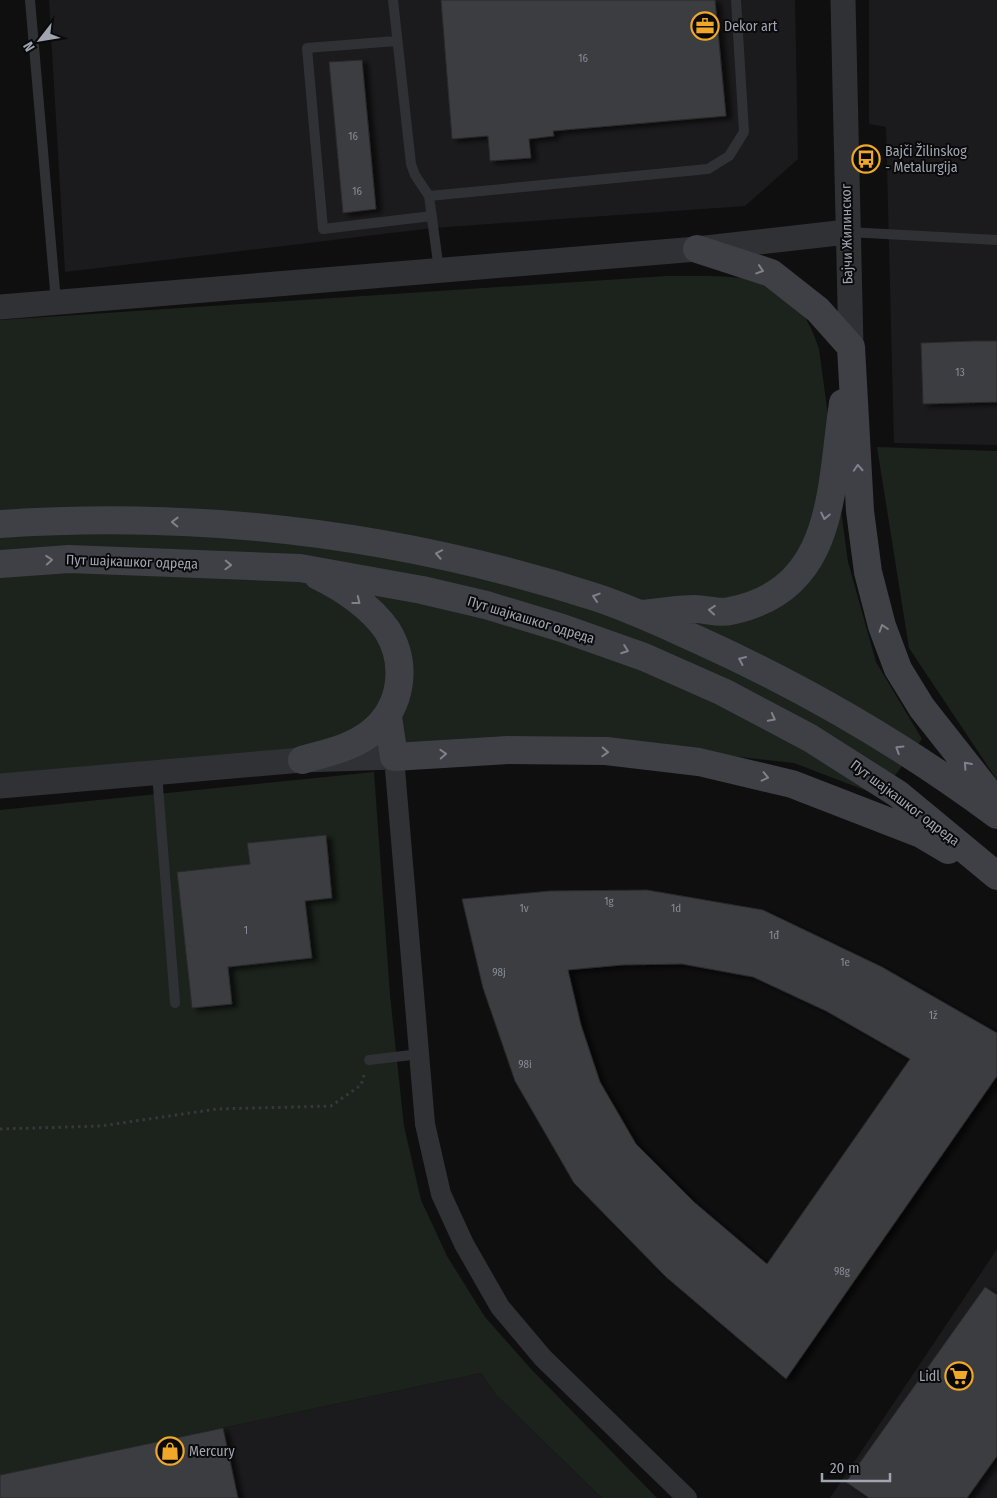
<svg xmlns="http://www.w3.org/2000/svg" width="997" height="1498" viewBox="0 0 997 1498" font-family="'Fira Sans Condensed',sans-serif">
<defs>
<filter id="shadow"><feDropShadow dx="5.5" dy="3" stdDeviation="2.5" flood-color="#0009"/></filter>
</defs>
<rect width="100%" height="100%" fill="#0f0f10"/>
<path fill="#1b1b1d" d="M49 0H795L798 159 745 206 433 228 65 272Z
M869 0H997V445L894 443 886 127 869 124Z
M997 1249V1498H830Z
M481 1373 496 1395 602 1498H0V1475Z"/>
<path fill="#1b231c" d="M667 276C738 277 793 267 819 349L848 562 876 662 922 739 880 796 794 763 713 754 0 780V320Z
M877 447 997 451V780L909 648Z
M374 772 390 995 404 1126 421 1200 447 1256 485 1317 531 1369 657 1498H602L496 1395 481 1373 0 1475V810Z"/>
<path fill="#3b3c40" stroke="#29292c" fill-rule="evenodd" filter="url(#shadow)" d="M441 0H715L726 116 553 131 554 136 529 139 531 158 490 161 488 136 452 139Z
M362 60 376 209 343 213 329 62Z
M973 341H997V402L923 404 921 343Z
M326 835 332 898 305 901 312 958 228 967 232 1004 192 1008 177 872 250 864 247 843Z
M647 890 763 910 882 967 997 1033V1076L786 1379 666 1277 574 1183 515 1081 483 988 462 899 550 891ZM682 964 753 977 826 1011 910 1059 767 1264 694 1202 636 1144 600 1082 581 1025 568 970 622 965Z
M985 1287 997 1295V1456L967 1498H869L846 1482Z
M223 1428 238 1498H0V1475Z"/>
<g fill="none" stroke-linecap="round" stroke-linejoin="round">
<path stroke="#36383c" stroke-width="3" stroke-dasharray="2.5 4" stroke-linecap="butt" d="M0 1129 101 1126 217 1109 331 1106 361 1085 364 1075"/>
<path stroke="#303135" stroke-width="10" d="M30 0 56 302
M393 0 411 164 415 175 429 196 439 270
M396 41 307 48 323 229 432 216
M429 196 708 169 729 156 744 132 736 0
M848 232 997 240
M157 773 175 1003
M369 1060 420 1054"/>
<path stroke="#303135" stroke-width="20" d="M394 757 425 1124 441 1194 464 1244 500 1307 543 1358 687 1498"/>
<path stroke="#303135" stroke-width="25" d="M843 0 851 347
M0 307 697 249 847 232
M0 786 302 760 394 757"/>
<path stroke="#3e4045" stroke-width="28" d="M697 249 771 273 818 310 851 347 860 511 868 572 882 626 898 669 922 708 997 803
M0 524C204 510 400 534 595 597 629 608 661 623 694 638 801 686 903 745 997 815
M0 564 69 559 300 568 422 590 486 605 562 628 644 657 723 692 810 738 898 794 997 876
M642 614C660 612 678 609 695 609 706 609 719 614 730 611 836 590 830 490 843 403
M388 717 394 757 508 750 606 751 699 762 792 784 921 834 948 850
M302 760C326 753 353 748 373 731 402 706 408 664 387 630 371 607 343 588 318 576"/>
</g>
<defs><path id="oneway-chevron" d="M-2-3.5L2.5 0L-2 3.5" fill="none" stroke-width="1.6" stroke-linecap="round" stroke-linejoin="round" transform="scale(1.25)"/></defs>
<g stroke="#7e828b">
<use href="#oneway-chevron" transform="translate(760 270) rotate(18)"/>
<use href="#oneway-chevron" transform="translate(858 468) rotate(-93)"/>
<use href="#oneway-chevron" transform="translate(825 516) rotate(102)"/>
<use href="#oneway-chevron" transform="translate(175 522) rotate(-179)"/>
<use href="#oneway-chevron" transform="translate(439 554) rotate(-169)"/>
<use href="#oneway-chevron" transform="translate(49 560) rotate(-4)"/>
<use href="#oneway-chevron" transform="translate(228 565) rotate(2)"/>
<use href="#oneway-chevron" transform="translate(596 597) rotate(-162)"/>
<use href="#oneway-chevron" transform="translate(357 601) rotate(38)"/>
<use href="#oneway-chevron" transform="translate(712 610) rotate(-175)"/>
<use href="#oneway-chevron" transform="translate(883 628) rotate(-108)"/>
<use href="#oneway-chevron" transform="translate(625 650) rotate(20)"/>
<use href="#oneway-chevron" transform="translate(742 660) rotate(-156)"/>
<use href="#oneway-chevron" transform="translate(772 718) rotate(28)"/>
<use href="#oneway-chevron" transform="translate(899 749) rotate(-148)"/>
<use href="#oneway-chevron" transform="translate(605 752) rotate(3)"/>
<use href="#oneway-chevron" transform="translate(443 754) rotate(-3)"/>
<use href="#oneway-chevron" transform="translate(967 765) rotate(-132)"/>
<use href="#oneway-chevron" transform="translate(765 777) rotate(13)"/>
</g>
<defs>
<g id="office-ring" transform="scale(1.4375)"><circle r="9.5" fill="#0a0a0b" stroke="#efa828" stroke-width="1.5"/><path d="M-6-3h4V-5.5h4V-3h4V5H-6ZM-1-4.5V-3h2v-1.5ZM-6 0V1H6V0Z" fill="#efa828"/></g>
<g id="bus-ring" transform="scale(1.4375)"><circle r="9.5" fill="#0a0a0b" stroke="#efa828" stroke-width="1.5"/><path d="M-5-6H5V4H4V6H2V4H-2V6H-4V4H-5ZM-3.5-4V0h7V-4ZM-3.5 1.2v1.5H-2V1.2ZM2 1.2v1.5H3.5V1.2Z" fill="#efa828"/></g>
<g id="supermarket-ring" transform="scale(1.4375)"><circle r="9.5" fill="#0a0a0b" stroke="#efa828" stroke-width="1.5"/><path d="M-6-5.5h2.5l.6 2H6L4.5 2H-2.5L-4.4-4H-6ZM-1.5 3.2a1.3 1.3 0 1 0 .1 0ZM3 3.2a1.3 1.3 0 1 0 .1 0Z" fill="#efa828"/></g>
<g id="shop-ring" transform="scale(1.4375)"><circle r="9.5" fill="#0a0a0b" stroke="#efa828" stroke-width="1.5"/><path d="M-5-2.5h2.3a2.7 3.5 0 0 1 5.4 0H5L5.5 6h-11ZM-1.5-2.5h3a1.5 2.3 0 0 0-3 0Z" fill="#efa828"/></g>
</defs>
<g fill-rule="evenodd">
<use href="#office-ring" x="705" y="26"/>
<use href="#bus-ring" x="866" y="159"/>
<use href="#supermarket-ring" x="959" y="1376"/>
<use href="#shop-ring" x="170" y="1451"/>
</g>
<g text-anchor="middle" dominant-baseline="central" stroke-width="4" stroke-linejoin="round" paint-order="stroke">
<g font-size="11" fill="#878b95">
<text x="583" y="58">16</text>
<text x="353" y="136">16</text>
<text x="357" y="191">16</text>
<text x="960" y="372">13</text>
<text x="609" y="901">1g</text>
<text x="524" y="908">1v</text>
<text x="676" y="908">1d</text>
<text x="246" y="930">1</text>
<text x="774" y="935">1đ</text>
<text x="845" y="962">1e</text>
<text x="499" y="972">98j</text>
<text x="933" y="1015">1ž</text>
<text x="525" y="1064">98i</text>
<text x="842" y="1271">98g</text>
</g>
<g font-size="14" fill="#a0a5b1" stroke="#0a0a0b" text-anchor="start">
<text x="724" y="26">Dekor art</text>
<text x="885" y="151">Bajči Žilinskog<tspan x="885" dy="16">- Metalurgija</tspan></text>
<text x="940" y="1376" text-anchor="end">Lidl</text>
<text x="189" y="1451">Mercury</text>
</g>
<g font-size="14" fill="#a0a5b1" stroke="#0a0a0b">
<text transform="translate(847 234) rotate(-91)">Бајчи Жилинског</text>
<text transform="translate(132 562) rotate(2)">Пут шајкашког одреда</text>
<text transform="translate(531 620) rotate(17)">Пут шајкашког одреда</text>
<text transform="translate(905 803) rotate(37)">Пут шајкашког одреда</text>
</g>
</g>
<g transform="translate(40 40) rotate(239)" stroke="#0a0a0b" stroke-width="4" paint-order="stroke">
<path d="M0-4L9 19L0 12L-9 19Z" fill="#a0a5b1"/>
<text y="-8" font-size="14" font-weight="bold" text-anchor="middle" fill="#a0a5b1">N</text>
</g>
<path d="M822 1473v8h68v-8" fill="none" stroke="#a0a5b1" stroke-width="2.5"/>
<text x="830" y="1473" font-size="15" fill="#a0a5b1" stroke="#0a0a0b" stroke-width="4" paint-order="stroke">20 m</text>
</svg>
